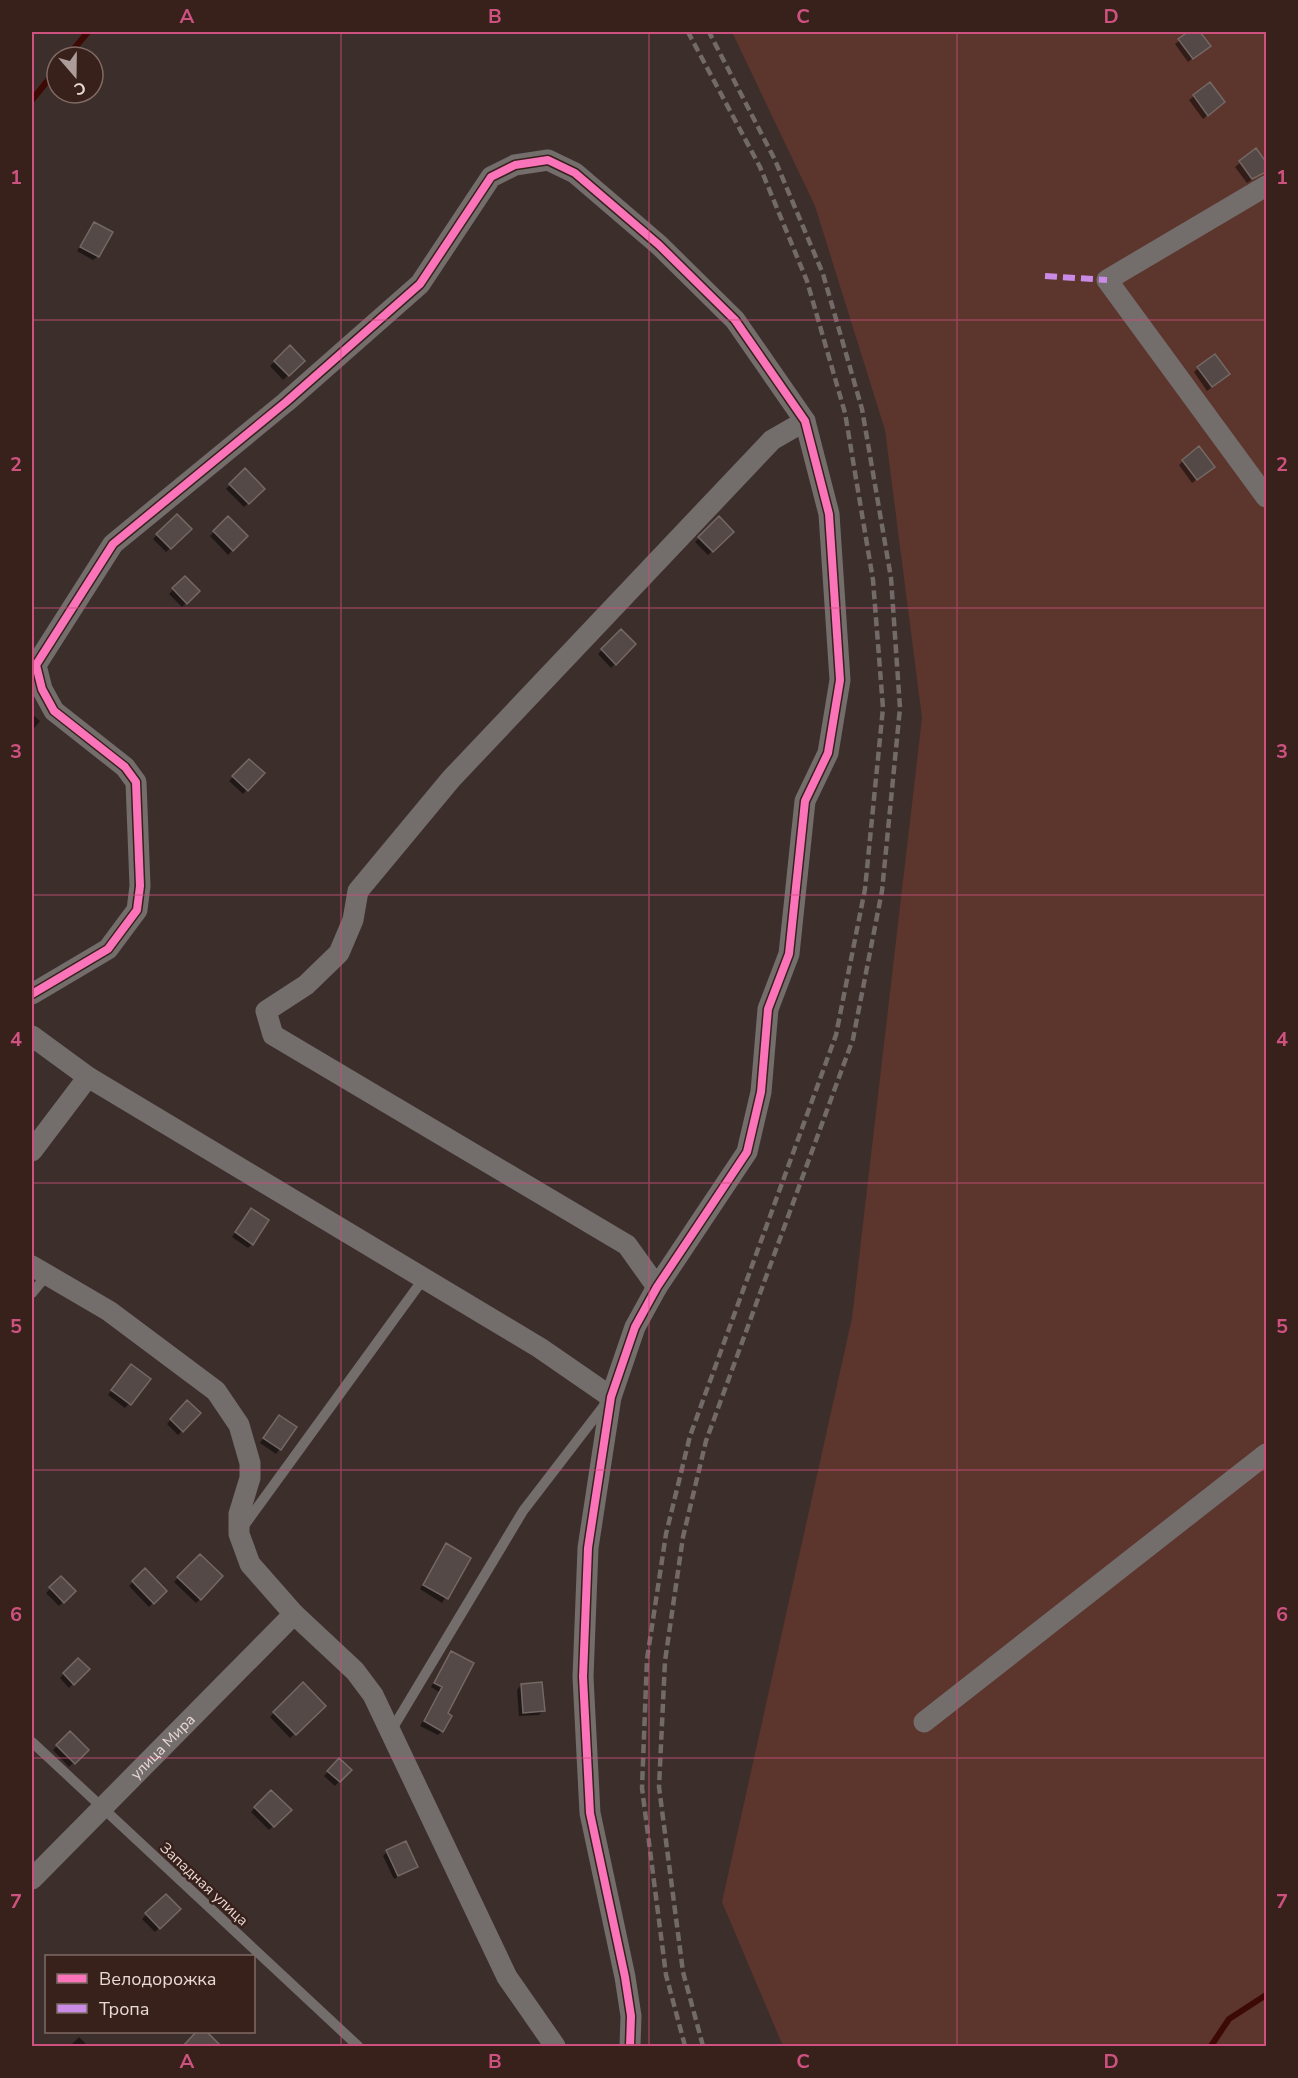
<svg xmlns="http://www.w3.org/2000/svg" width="1298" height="2078" viewBox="0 0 1298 2078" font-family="'Nunito Sans',sans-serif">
<rect width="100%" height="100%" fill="#3c2e2b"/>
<path fill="#5c352d" d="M732 32H1266V2046H783L722 1902 852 1318 922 718 885 430 815 206Z"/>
<path fill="#0007" d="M1190 32H1199L1209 46 1188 62 1175 44Z
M1210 84 1219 106 1203 119 1189 100Z
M1256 150 1266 164V171L1247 183 1235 167Z
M94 224 98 256 93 260 77 251Z
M290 347 303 361 283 380 270 366Z
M1198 368 1224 378 1207 391 1194 372Z
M1183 461 1208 471 1192 483 1179 465Z
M245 471 263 489 244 507 226 489Z
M177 516 190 529 166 552 153 539Z
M228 518 246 536 228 555 210 536Z
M719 519 732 532 708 555 695 542Z
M185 578 198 591 182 607 169 594Z
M621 631 634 644 611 668 598 654Z
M32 714 40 721 32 731Z
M249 761 262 773 243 794 229 781Z
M247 1215 252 1244 248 1248 232 1237Z
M127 1371 148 1380 125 1408 108 1395Z
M187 1402 199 1414 178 1435 167 1424Z
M275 1421 295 1427 276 1454 260 1443Z
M447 1545 469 1558 442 1603 420 1589Z
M200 1556 221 1577 196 1603 174 1582Z
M145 1570 165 1591 149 1607 129 1586Z
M61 1578 74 1591 59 1606 46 1593Z
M451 1653 446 1714 442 1731 438 1735 420 1726 439 1692 431 1687Z
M78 1660 88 1669 69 1688 60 1678Z
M303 1684 324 1706 290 1738 270 1717Z
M521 1685 543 1710 539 1715 519 1716 517 1690Z
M70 1733 87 1750 69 1767 53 1750Z
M339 1760 350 1770 335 1786 324 1776Z
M271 1792 290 1810 269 1830 251 1812Z
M387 1852 416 1867 394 1879 383 1856Z
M166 1896 179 1909 155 1932 142 1919Z
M79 2037 88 2046H70Z"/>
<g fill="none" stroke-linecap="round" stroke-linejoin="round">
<path stroke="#3d0904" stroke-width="6" d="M67 57 88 32
M32 100 57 69
M1211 2046 1229 2019 1266 1995"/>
</g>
<path fill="#544946" stroke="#746865" stroke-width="1.5" d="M1188 32H1200L1211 46 1193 59 1178 39Z
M1210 82 1225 102 1208 116 1193 95Z
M1256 148 1266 162V172L1252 179 1239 161Z
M94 222 113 232 99 257 80 247Z
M290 345 305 361 289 376 274 361Z
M1215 354 1230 374 1212 387 1197 367Z
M1199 446 1215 467 1197 480 1182 460Z
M245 468 265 489 249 504 229 484Z
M177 514 192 529 171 549 156 534Z
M228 516 248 536 233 551 213 531Z
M719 516 734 532 713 552 698 537Z
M185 576 200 591 187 604 172 588Z
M621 629 636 644 616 665 601 649Z
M249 759 265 773 248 791 232 776Z
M251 1208 269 1220 253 1245 235 1232Z
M131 1364 151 1379 131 1405 111 1390Z
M187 1400 201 1413 183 1432 170 1419Z
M279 1415 297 1427 281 1450 263 1438Z
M446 1543 471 1558 448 1599 423 1585Z
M200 1554 223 1576 201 1600 177 1577Z
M145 1568 167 1591 154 1604 132 1581Z
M61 1576 76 1591 64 1603 49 1587Z
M451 1651 474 1663 448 1713 452 1716 443 1732 424 1721 442 1687 434 1683Z
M78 1658 90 1669 74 1685 63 1673Z
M303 1682 326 1706 296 1735 273 1712Z
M542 1682 545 1711 523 1713 521 1684Z
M70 1731 89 1750 75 1764 56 1745Z
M339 1758 352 1770 340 1782 327 1771Z
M271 1790 292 1810 274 1827 254 1807Z
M406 1841 418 1867 398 1876 386 1850Z
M166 1894 181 1909 160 1929 145 1913Z
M197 2031H206L221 2046H183Z"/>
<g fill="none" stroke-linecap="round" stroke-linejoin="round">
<path stroke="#736d6c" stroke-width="10" d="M32 1293 47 1275
M241 1530 424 1278
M391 1731 523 1511 606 1403
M32 1742 358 2046"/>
<g stroke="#736d6c" stroke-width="21">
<path d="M1266 186 1107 280 1266 497"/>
<path d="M32 994 108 949 137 910 140 886 136 782 125 767 54 711 42 689 36 665 113 544 286 402 420 284 491 177 515 165 548 160 575 173 659 245 735 320 805 421 829 514 840 680 828 753 805 801 789 954 768 1009 761 1092 747 1152 657 1287 635 1327 611 1397 588 1548 583 1677 590 1813 625 1977 631 2016 630 2046"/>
<path d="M32 1036 88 1077 540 1348 611 1397"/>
<path d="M32 1151 88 1077"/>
<path d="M32 1266 109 1311 216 1391 239 1425 250 1463V1478L239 1514V1534L250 1564 294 1614 355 1671 373 1695 507 1977 555 2046"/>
<path d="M657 1287 627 1245 273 1035 266 1011 306 985 339 953 353 920 358 891 451 779 772 440 805 421"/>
<path d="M924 1722 1266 1454"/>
<path id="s1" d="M32 1879 294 1614"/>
</g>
<path stroke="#726a67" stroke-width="4.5" stroke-dasharray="9 4.5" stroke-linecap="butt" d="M685 2046 666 1975 642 1788 647 1659 666 1534 690 1436 836 1035 865 889 883 708 873 580 845 413 807 281 760 167 688 32
M703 2046 683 1972 659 1787 665 1661 683 1537 706 1441 853 1039 882 891 900 708 891 578 862 409 823 274 775 160 709 32"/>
<path stroke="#ca8be6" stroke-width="6" stroke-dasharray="12 6" stroke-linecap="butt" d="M1045 276 1107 280"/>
<g stroke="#38201b" stroke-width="11">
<path id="cycleway" d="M32 994 108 949 137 910 140 886 136 782 125 767 54 711 42 689 36 665 113 544 286 402 420 284 491 177 515 165 548 160 575 173 659 245 735 320 805 421 829 514 840 680 828 753 805 801 789 954 768 1009 761 1092 747 1152 657 1287 635 1327 611 1397 588 1548 583 1677 590 1813 625 1977 631 2016 630 2046"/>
</g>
<use href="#cycleway" stroke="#fb73b8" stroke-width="8"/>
</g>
<path fill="none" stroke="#ce5280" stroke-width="1.5" stroke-opacity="0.55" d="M341 32V2046M649 32V2046M957 32V2046M32 320H1266M32 608H1266M32 895H1266M32 1183H1266M32 1470H1266M32 1758H1266"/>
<g text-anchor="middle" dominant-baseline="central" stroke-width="5" stroke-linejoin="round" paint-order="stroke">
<g font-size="15" fill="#e9d9d5" stroke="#38201b">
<text stroke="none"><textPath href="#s1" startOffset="186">улица Мира</textPath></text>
<text transform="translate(204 1884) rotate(43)">Западная улица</text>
</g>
</g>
<rect width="1298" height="2078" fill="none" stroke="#38201b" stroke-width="66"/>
<rect x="45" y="1955" width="210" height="78" fill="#38201b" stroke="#7f6a65" stroke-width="1.5"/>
<rect x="57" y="1974" width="30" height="9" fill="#fb73b8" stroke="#7f6a65" stroke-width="1.5"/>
<text x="99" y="1985" font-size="18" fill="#e9d9d5">Велодорожка</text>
<rect x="57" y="2004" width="30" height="9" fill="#ca8be6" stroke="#7f6a65" stroke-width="1.5"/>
<text x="99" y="2015" font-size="18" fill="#e9d9d5">Тропа</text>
<g transform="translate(75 75) rotate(160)"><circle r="28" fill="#38201b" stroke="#7f6a65" stroke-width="1.5"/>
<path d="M0-4.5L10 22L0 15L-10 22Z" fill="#ac9d9a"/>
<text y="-9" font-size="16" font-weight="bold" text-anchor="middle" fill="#e9d9d5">С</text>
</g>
<rect x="33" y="33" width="1232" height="2012" fill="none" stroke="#ce5280" stroke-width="2"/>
<g font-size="20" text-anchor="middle" font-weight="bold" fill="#ce5280">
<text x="187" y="23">A</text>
<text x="495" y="23">B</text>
<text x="803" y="23">C</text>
<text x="1111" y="23">D</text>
<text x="16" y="184">1</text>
<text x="1282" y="184">1</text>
<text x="16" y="471">2</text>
<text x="1282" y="471">2</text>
<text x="16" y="758">3</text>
<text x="1282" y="758">3</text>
<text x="16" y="1046">4</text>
<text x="1282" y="1046">4</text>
<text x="16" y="1333">5</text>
<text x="1282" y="1333">5</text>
<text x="16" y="1621">6</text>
<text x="1282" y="1621">6</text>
<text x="16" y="1908">7</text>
<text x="1282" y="1908">7</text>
<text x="187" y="2068">A</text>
<text x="495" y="2068">B</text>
<text x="803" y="2068">C</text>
<text x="1111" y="2068">D</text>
</g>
</svg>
